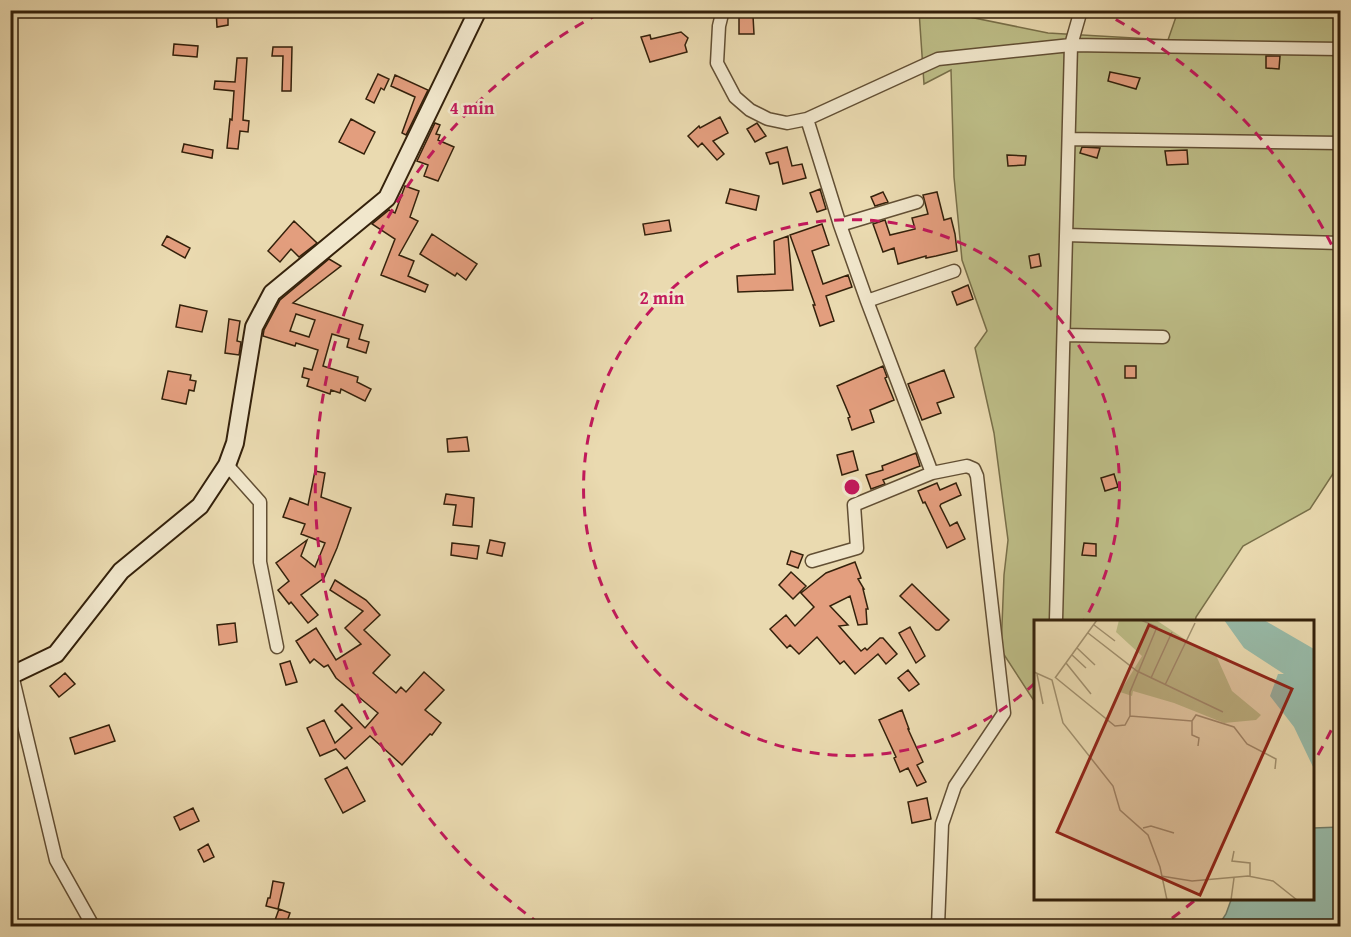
<svg xmlns="http://www.w3.org/2000/svg" width="1351" height="937" viewBox="0 0 1351 937" font-family="'Gentium Book Plus',serif">
<rect width="100%" height="100%" fill="#eadab0"/>
<filter id="stains"><feTurbulence type="fractalNoise" baseFrequency=".00333" numOctaves="4"/><feColorMatrix values="0 0 0 0 .2 0 0 0 0 .09 0 0 0 0 .02 0 0 0 .5 -.17"/></filter>
<radialGradient id="worn" r=".72"><stop offset=".6" stop-color="#630" stop-opacity="0"/><stop offset="1" stop-color="#630" stop-opacity=".3"/></radialGradient>
<path fill="#bdbd87" stroke="#786f49" stroke-width="1.5" d="M919 11H940L1048 33 1168 40 1178 11H1340V463L1310 509 1243 546 1196 617 1195 622H1036V704L1001 650 1004 575 1008 540 994 433 975 348 987 331 962 260 954 177 951 70 924 84Z"/>
<path fill="#98bba9" stroke="#707d6a" stroke-width="1.5" d="M1340 827V926H1218L1226 914 1231 900H1314V828Z"/>
<path fill="#e39e7e" stroke="#34210b" stroke-width="1.5" fill-rule="evenodd" d="M216 10H228V25L217 27Z
M739 16H753L754 34H739Z
M681 32 688 38 685 45 687 52 650 62 641 37 650 35 651 39Z
M174 44 198 46 197 57 173 55Z
M273 47H292L291 91H282L283 56H272Z
M1266 56H1280L1279 69 1266 68Z
M237 58H247L243 120 249 121 248 132 240 131 238 149 227 148 230 119 232 120 234 91 214 89 215 81 235 82Z
M1110 72 1140 78 1136 89 1108 81Z
M378 74 389 79 384 90 381 88 374 103 366 99Z
M395 75 428 90 406 135 402 133 415 97 391 86Z
M720 117 728 133 713 141 724 154 717 160 702 143 698 147 688 136 699 126 700 128Z
M351 119 375 132 364 154 339 142Z
M435 123 440 125 436 134 440 135 438 140 454 147 438 181 424 176 428 165 417 161Z
M757 123 766 136 755 142 747 129Z
M184 144 213 150 212 158 182 152Z
M787 147 792 166 802 164 806 178 783 184 778 162 770 164 766 153Z
M1082 147 1100 148 1097 158 1080 153Z
M1187 150 1188 164 1167 165 1165 151Z
M1007 155 1026 156 1025 165 1008 166Z
M405 186 419 191 410 217 418 221 399 255 414 261 408 276 428 285 425 292 381 275 395 239 372 224 389 210 395 213Z
M730 189 759 196 756 210 726 203Z
M820 189 826 209 817 212 810 193Z
M883 192 888 202 875 206 871 197Z
M937 192 944 220 951 218 955 234 957 251 936 256 926 258V256L898 264 894 248 883 252 873 224 885 220 890 235 915 229 912 218 928 214 923 195Z
M669 220 671 231 645 235 643 224Z
M294 221 317 243 299 257 291 249 280 262 268 251Z
M822 224 829 245 812 251 823 284 848 275 852 287 826 296 834 321 820 326 813 305H815L790 235Z
M432 234 477 264 466 280 457 273 455 276 420 254Z
M167 236 190 248 185 258 162 245Z
M788 236 793 290 738 292 737 276 775 274 774 241Z
M1039 254 1041 266 1031 268 1029 256Z
M329 259 341 266 293 303 363 325 359 339 369 342 366 353 347 347 349 339 332 334 323 366 358 377 357 382 371 389 365 401 341 389 340 393 331 390 330 394 307 386 309 379 302 377 304 368 312 370 318 350 296 343 295 346 263 336 264 330 280 300ZM296 314 315 320 309 337 290 331Z
M968 285 973 299 957 305 952 292Z
M180 305 207 311 202 332 176 327Z
M229 319 240 321 237 341 241 342 239 355 225 353Z
M883 366 887 377 885 378 894 400 870 410 874 422 852 430 848 418 850 417 837 386Z
M1125 366H1136V378H1125Z
M944 370 954 397 937 403 941 413 922 420 908 384Z
M168 371 191 375 190 380 196 381 194 391 189 390 186 404 162 399Z
M467 437 469 451 448 452 447 439Z
M853 451 858 470 842 475 837 455Z
M916 453 920 466 883 480 885 484 871 489 866 475 883 470 882 466Z
M315 471 325 473 321 497 351 508 337 548 324 578 301 595 318 615 308 623 291 602 289 604 278 590 289 581 276 563 307 540 301 556 315 567 325 543 301 534 305 524 283 517 290 498 308 505Z
M1114 474 1118 487 1105 491 1101 478Z
M937 483 940 490 956 483 961 495 941 504 940 506 950 526 957 522 965 539 947 548 925 502 923 503 918 491Z
M446 494 474 498 472 527 453 525 456 505 444 504Z
M490 540 505 543 502 556 487 553Z
M452 543 479 546 477 559 451 555Z
M1084 543 1096 544V556L1082 555Z
M791 551 803 555 798 568 787 564Z
M855 562 861 578 858 579 864 589H863L868 609H866L867 624 858 625 850 596 830 606 848 625 839 626 861 651 865 648 867 650 880 638H883L897 654 886 664 878 654 855 674 844 661 840 664 817 637 799 654 790 645 787 648 770 629 786 615 795 626 814 607 801 593 826 573Z
M791 572 806 586 793 599 779 585Z
M335 580 366 600 380 615 364 630 390 655 373 673 396 693 401 687 406 692 424 672 444 690 425 710 441 723 432 735 430 734 402 765 370 736 345 759 336 749 320 756 307 728 324 720 335 743 352 728 335 711 342 704 365 728 378 713 336 678 328 665 324 667 314 659 310 663 296 641 316 628 336 660 361 644 345 628 363 611 330 590Z
M912 584 949 620 939 630H936L900 596Z
M235 623 237 642 219 645 217 625Z
M910 627 925 656 916 663 899 633Z
M290 661 297 682 286 685 280 664Z
M908 670 919 684 909 691 898 678Z
M65 673 75 684 59 697 50 686Z
M902 710 909 729H908L923 762 917 765 926 782 917 786 908 768 900 772 894 758 896 757 879 720Z
M109 725 115 741 75 754 70 738Z
M347 767 365 801 343 813 325 779Z
M927 798 931 819 912 823 908 802Z
M193 808 199 821 180 830 174 817Z
M208 844 214 857 204 862 198 850Z
M273 881 284 883 278 909 266 906 268 898H270Z
M279 909 290 913 285 927 274 923Z"/>
<g fill="none" stroke-linecap="round" stroke-linejoin="round">
<g stroke="#624f34" stroke-width="15">
<path id="street" d="M723 10 719 26 717 63 735 97 750 110 768 119 787 123 807 119 840 225 867 301 932 473 967 466 974 469 977 476 1004 713 955 786 942 824 938 926
M807 119 938 59 1071 45 1340 49
M1069 139 1340 143
M840 225 917 202
M1066 235 1340 243
M867 301 954 271
M1064 335 1163 337
M227 465 260 502V562L277 647
M812 561 857 548 854 505 932 473
M1056 620 1071 45 1081 10
M12 675 56 860 93 926"/>
</g>
<g stroke="#34210b" stroke-width="20">
<path id="secondary" d="M10 676 56 654 121 571 200 506 227 465 235 443 254 327 272 293 387 198 478 10"/>
</g>
<use href="#street" stroke="#f1e7cc" stroke-width="12"/>
<use href="#secondary" stroke="#f1e7cc" stroke-width="16"/>
</g>
<g fill="none" stroke="#c2185b" stroke-width="3" stroke-dasharray="10 8">
<path d="M1035 683A268 268 0 1 1 1084 621"/>
<path d="M1339 714A537 537 0 0 1 1315 760M1194 901A537 537 0 0 1 1164 924M540 924A537 537 0 0 1 604 11M1100 11A537 537 0 0 1 1339 260"/>
</g>
<g transform="translate(1034 620)">
<rect width="280" height="280" fill="#eadab0"/>
<path d="M85 0H122L161 26 181 33 198 71 227 95 222 100 190 103 140 83 99 71 98 76 86 72 108 36 82 12Z" fill="#bdbd87"/>
<path d="M230 0 280 29V149L260 107 236 76 244 54H250L210 28 190 0Z" fill="#98bba9"/>
<path fill="none" stroke="#a1906e" stroke-width="1.5" d="M60 5 81 21M54 13 103 51 189 92M43 28 61 45M38 35 52 48M32 43 57 74M0 52 18 60 29 103 79 166 86 190 114 215 126 247 133 280M3 54 9 84M21 58 63 0M22 58 81 106 91 105 96 96 158 101 162 95 200 107 213 124 242 139 241 149M117 58 138 12M131 65 161 3M96 96V72L123 7 107 0M158 101V115L165 118 164 126M109 208 117 206 140 213M200 231 198 241 216 243V257M127 256 158 261 214 256 239 261 263 280M197 280 200 258"/>
<path fill="#8f2418" fill-opacity="0.15" stroke="#8f2418" stroke-width="3" d="M115 5 258 69 166 275 23 212Z"/>
<rect width="280" height="280" fill="none" stroke="#34210b" stroke-width="3"/>
</g>
<circle cx="852" cy="487" r="9" fill="#c2185b" stroke="#f1e7cc" stroke-width="3"/>
<g font-size="18" text-anchor="middle" font-weight="bold" fill="#c2185b" stroke="#f1e7cc" stroke-width="5" stroke-linejoin="round" paint-order="stroke">
<text x="472" y="114">4 min</text>
<text x="662" y="304">2 min</text>
</g>
<rect width="1351" height="937" fill="none" stroke="#eadab0" stroke-width="36"/>
<rect x="12" y="12" width="1327" height="913" fill="none" stroke="#34210b" stroke-width="3"/>
<rect x="18" y="18" width="1315" height="901" fill="none" stroke="#34210b" stroke-width="1.5"/>
<rect width="100%" height="100%" filter="url(#stains)"/>
<rect width="100%" height="100%" fill="url(#worn)"/>
</svg>
